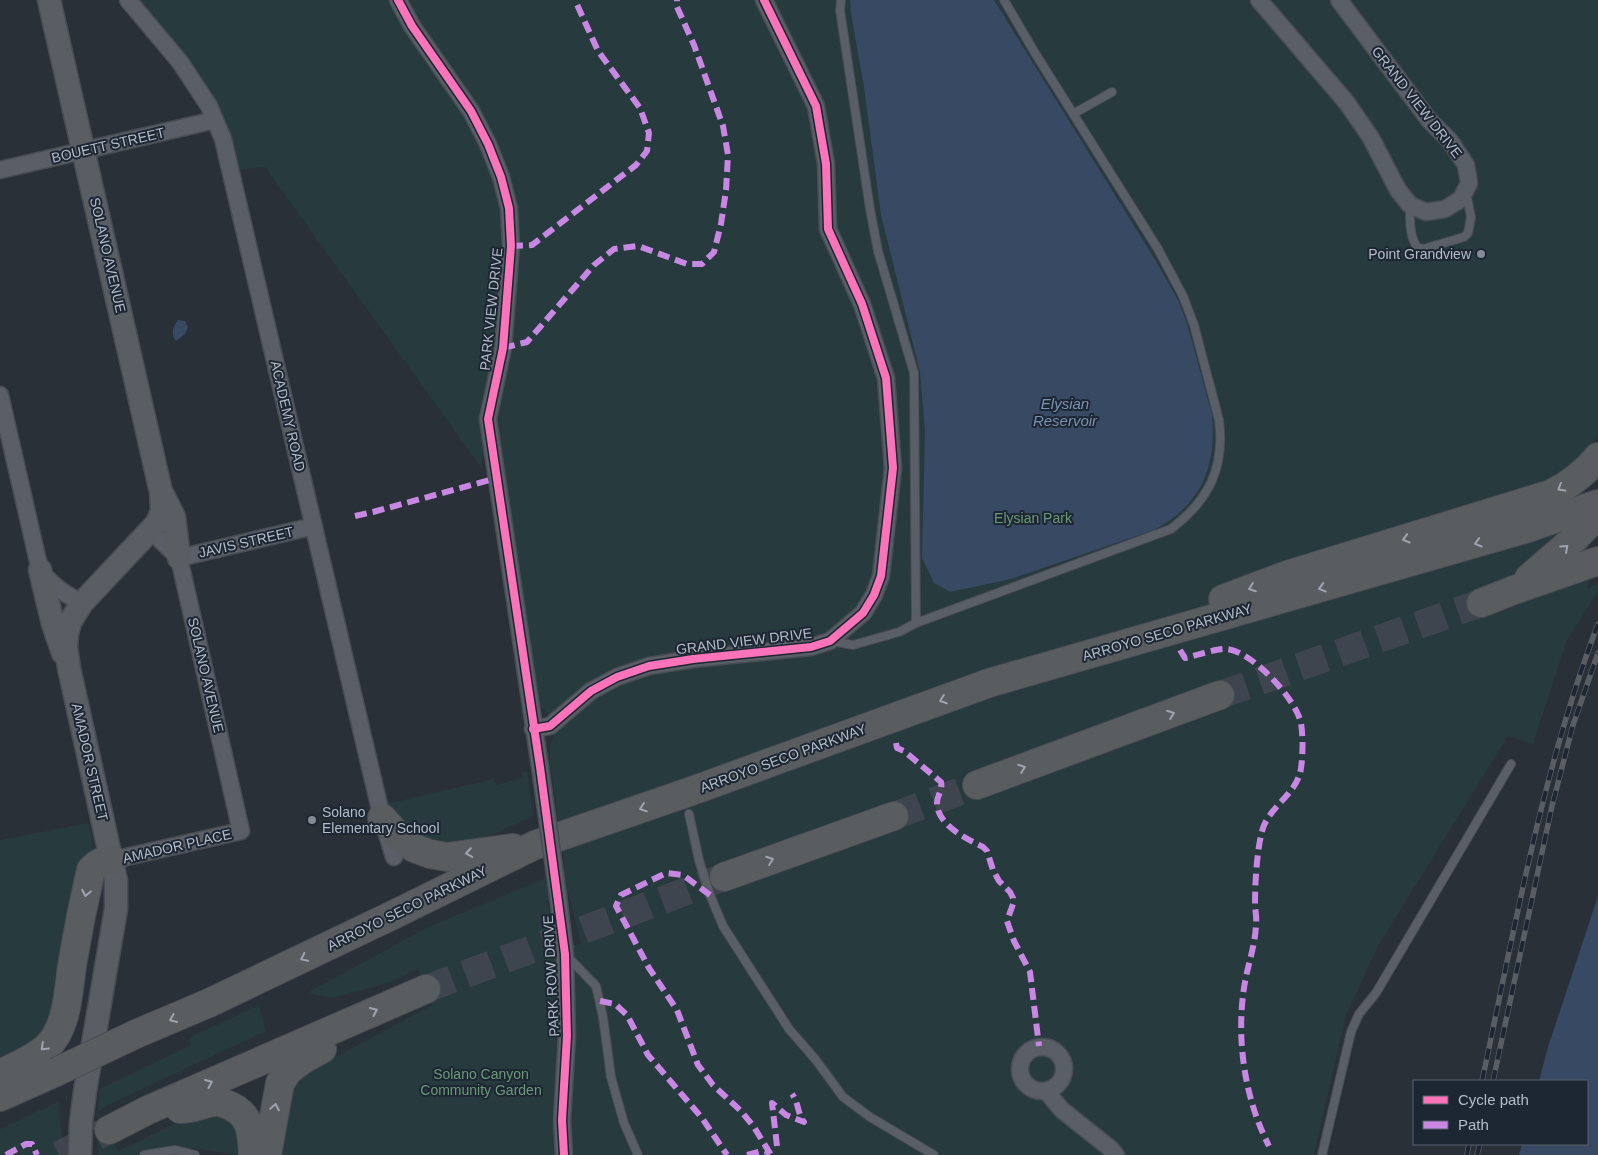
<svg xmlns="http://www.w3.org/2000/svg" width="1598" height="1155" viewBox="0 0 1598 1155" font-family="Arial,sans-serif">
<rect width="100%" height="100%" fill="#2a3038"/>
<path fill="#273a3e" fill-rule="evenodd" d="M140 0H1598V435L1582 458 1589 583 1587 590 1598 583V592L1567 640 1533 744 1508 736 1378 946 1346 1015 1314 1155H282L289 1092 301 1076 432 1005 418 969 391 982 332 998 307 993 428 927 565 870 550 763V745L554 736 548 713 541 708 503 484 482 456 483 470 265 167 237 170 230 134 219 106ZM568 892 581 943 554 954 549 908 546 901Z
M527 771 533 816 496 833 457 846H435L406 832 386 804 494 779 496 785 522 778 521 773Z
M88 823 93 839 92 851 63 1002 46 1035 0 1064V840Z
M259 1005 266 1031 110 1104 98 1112 118 1151 195 1114H233L240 1147 238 1155 193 1148 189 1155H98L97 1131 99 1089 191 1045 189 1038Z
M58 1102 64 1155H0V1129Z"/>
<path fill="#384963" d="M850 0H994L1154 258 1178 300 1187 323 1212 415C1217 467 1201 505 1154 530L1011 579 950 592 934 583 922 558 925 430 920 372 881 215 864 87 851 14Z
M178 320 185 321 188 327 185 334 176 341C170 333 173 327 178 320Z
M1598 896V1155H1519L1522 1144H1587V1081H1539L1548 1047Z"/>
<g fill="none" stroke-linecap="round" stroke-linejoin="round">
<path stroke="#3f454e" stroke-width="28" stroke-dasharray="28 14" stroke-linecap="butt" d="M1220 695 1481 603
M894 816 977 785
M426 989 724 877
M59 1155 109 1130"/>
<g stroke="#484c53" stroke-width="10">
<path id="lane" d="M841 0 840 10 870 209 878 251 914 373 916 623
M1073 114 1112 92
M1410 205C1410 218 1409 238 1418 248L1423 249 1464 237 1468 233 1471 217 1466 193
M832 641 853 645 899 632 916 623 1171 529C1209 500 1225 468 1219 420L1194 325 1183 296 1158 249 1035 53 1004 0
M689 814 699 860 710 895 723 926 789 1029 816 1060 843 1097 870 1117 934 1155
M566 955 596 986 603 1017 611 1077 624 1123 638 1155
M144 1155 175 1150 195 1155
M1322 1155 1351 1032 1359 1014 1376 993 1511 764"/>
</g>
<g stroke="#484c53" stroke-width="19">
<path id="street" d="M128 0 180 62 209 106 223 139 382 818 394 857
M398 0 412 26 471 111 488 144 501 177 509 208 511 246 503 348 488 419 540 767
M1259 0 1347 103 1371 138 1398 190 1410 205 1426 212 1445 209 1461 199 1469 183 1466 165 1450 141 1429 120 1339 0
M0 170 215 120
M0 395 40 570C54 587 63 593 82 603
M179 558 314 526
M533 729 550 726 591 691 617 677 649 666 693 659 811 647 830 641 863 613 874 595 881 576 893 468 886 378 862 304 828 229 826 164 816 106 764 0
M113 860 241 831 179 558 151 531
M558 896 565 954 567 1036 562 1120 564 1155
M1020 1069a22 22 0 1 1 44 0a22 22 0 1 1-44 0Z
M1046 1091 1062 1110 1111 1149 1116 1155"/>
</g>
<g stroke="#484c53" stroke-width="25">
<path id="secondary" d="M49 0 161 492 162 511 157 523 82 603 70 622 67 634 66 647 69 668 116 881V909L85 1091 81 1122 80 1155
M163 495 174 517 179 558
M40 570 53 624 63 653"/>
</g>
<g stroke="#474c53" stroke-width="30">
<path id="highway" d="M1529 578 1574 539 1598 514
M1223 599 1287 575 1551 494C1569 485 1585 473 1598 457
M1481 603 1514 590 1598 561
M977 785 1220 695
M382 818 401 839 414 848 430 854 447 857 513 848
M724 877 894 816
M136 1034 209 1003 395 914 535 845 689 792 989 683 1525 529 1598 504
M0 1074C16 1066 34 1059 47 1047 69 1026 68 988 73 960 78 930 84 900 91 870 98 862 103 861 113 860
M0 1097 56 1072
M180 1109C192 1109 202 1104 214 1102 218 1101 222 1103 226 1104 251 1113 252 1132 253 1155
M109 1130 148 1110 426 989
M267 1155 280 1083 288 1071 302 1060 322 1049"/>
</g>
<use href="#lane" stroke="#5a5e66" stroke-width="8"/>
<use href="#street" stroke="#5a5e66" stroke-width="16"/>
<use href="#secondary" stroke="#595d64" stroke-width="22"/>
<use href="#highway" stroke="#5a5d60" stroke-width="28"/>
<g stroke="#595d64" stroke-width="5.5">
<path id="rail" d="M1482 1081C1515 927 1542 771 1598 624
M1493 1081 1552 806 1573 725 1598 653
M1467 1155 1469 1144
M1477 1155 1480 1144"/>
</g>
<use href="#rail" stroke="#1d2633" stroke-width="4" stroke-dasharray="11" stroke-linecap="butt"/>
<g stroke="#484c53" stroke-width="19" stroke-linecap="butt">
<path id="street-bridge" d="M540 767 558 896"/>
</g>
<g stroke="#474c53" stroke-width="30" stroke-linecap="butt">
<path id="highway-bridge" d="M56 1072 136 1034"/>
</g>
<use href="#street-bridge" stroke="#5a5e66" stroke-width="16"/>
<use href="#highway-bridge" stroke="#5a5d60" stroke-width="28"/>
<path stroke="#c787e3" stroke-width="6" stroke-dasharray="12 6" stroke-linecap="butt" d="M511 246 532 245 636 165 647 151 649 133 640 108 598 51 575 0
M503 348 527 342 594 265 614 249 638 246 687 264H702L714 252 721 224 726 190 728 155 723 126 694 45 677 7V0
M355 516 373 512 497 478
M1180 650 1185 658C1195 656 1217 648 1226 649 1251 650 1296 699 1301 723 1303 736 1303 755 1301 768 1298 793 1271 805 1263 828 1257 847 1255 883 1255 903 1255 910 1257 918 1256 925 1255 947 1247 967 1244 988 1236 1041 1245 1099 1269 1146
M896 743 897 748 904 751 941 782C943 791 936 796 937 805 939 826 967 839 983 847L987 851 993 870 999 881 1010 892 1013 898V904L1007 921 1014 941 1030 972 1039 1046
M710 895 683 875 666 873 621 895 616 906 649 968 677 1010 698 1065 713 1085 741 1111 754 1127 771 1155
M600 1001 615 1004 627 1015 648 1055 702 1118 727 1155
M777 1146 772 1103 786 1115 804 1122C797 1113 799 1103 792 1094
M6 1155 26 1144H32L37 1155
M747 1155 762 1151 768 1152"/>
<g stroke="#1d2633" stroke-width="11">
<path id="cycleway" d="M398 0 412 26 471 111 488 144 501 177 509 208 511 246 503 348 488 419 540 767 565 954 567 1036 562 1120 564 1155
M533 729 550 726 591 691 617 677 649 666 693 659 811 647 830 641 863 613 874 595 881 576 893 468 886 378 862 304 828 229 826 164 816 106 764 0"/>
</g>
<use href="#cycleway" stroke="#fb73b8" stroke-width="8"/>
</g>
<defs><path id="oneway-chevron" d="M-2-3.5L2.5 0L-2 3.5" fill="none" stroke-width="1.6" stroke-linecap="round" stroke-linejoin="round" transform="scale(1.25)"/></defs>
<g stroke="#9ea4af">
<use href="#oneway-chevron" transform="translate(1561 488) rotate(150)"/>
<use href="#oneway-chevron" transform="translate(1406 539) rotate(163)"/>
<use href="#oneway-chevron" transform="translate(1478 543) rotate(164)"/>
<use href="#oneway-chevron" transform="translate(1565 548) rotate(-42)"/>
<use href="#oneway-chevron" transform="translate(1252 588) rotate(160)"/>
<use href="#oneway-chevron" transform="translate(1322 588) rotate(164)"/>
<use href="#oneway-chevron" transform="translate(943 700) rotate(160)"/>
<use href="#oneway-chevron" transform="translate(1171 714) rotate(-20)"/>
<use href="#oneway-chevron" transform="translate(1022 768) rotate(-20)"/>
<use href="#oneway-chevron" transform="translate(643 808) rotate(161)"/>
<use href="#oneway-chevron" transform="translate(469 853) rotate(171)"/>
<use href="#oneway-chevron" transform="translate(770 860) rotate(-20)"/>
<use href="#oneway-chevron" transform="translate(86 893) rotate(101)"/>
<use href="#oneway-chevron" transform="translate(304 958) rotate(154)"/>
<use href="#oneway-chevron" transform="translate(374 1011) rotate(-24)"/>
<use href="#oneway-chevron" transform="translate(173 1019) rotate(157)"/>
<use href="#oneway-chevron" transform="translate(44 1047) rotate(137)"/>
<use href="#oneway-chevron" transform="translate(209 1083) rotate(-24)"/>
<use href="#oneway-chevron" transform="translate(275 1107) rotate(-80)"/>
</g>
<g fill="#848b96" stroke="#1d2633" stroke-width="2">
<circle cx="1481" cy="254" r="5"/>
<circle cx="312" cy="820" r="5"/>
</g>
<g text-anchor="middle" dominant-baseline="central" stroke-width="4" stroke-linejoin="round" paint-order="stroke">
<g font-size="14" fill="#b4bcc9" stroke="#1d2633">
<text transform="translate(1417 102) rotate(52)">GRAND VIEW DRIVE</text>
<text transform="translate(108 145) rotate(-13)">BOUETT STREET</text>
<text transform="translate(108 255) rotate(77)">SOLANO AVENUE</text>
<text transform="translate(491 309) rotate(-84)">PARK VIEW DRIVE</text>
<text transform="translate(288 416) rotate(77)">ACADEMY ROAD</text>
<text transform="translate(246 542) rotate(-13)">JAVIS STREET</text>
<text transform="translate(1167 632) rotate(-16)">ARROYO SECO PARKWAY</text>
<text transform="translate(744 641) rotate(-7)">GRAND VIEW DRIVE</text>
<text transform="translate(206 675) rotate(77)">SOLANO AVENUE</text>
<text transform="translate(783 758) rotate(-20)">ARROYO SECO PARKWAY</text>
<text transform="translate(90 762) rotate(77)">AMADOR STREET</text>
<text transform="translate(177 846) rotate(-13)">AMADOR PLACE</text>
<text transform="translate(407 908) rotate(-26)">ARROYO SECO PARKWAY</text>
<text transform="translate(551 976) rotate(-93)">PARK ROW DRIVE</text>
</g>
<g font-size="14" fill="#b4bcc9" stroke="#1d2633" text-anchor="end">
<text x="1471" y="254">Point Grandview</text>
<text x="322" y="812" text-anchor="start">Solano<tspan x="322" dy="16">Elementary School</tspan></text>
</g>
<g font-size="14" fill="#6b9a76" stroke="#1d2633">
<text x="1033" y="518">Elysian Park</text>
<text x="481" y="1074">Solano Canyon<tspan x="481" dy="16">Community Garden</tspan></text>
</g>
<g font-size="15" font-style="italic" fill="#7c92b1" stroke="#1d2633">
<text x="1065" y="403">Elysian<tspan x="1065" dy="17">Reservoir</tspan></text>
</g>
</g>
<rect x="1413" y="1080" width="175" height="65" fill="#1d2633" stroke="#59626f"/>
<rect x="1423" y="1096" width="25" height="8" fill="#fb73b8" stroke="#59626f"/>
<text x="1458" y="1105" font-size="15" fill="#b4bcc9">Cycle path</text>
<rect x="1423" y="1121" width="25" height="8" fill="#c787e3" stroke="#59626f"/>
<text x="1458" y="1130" font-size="15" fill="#b4bcc9">Path</text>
</svg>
